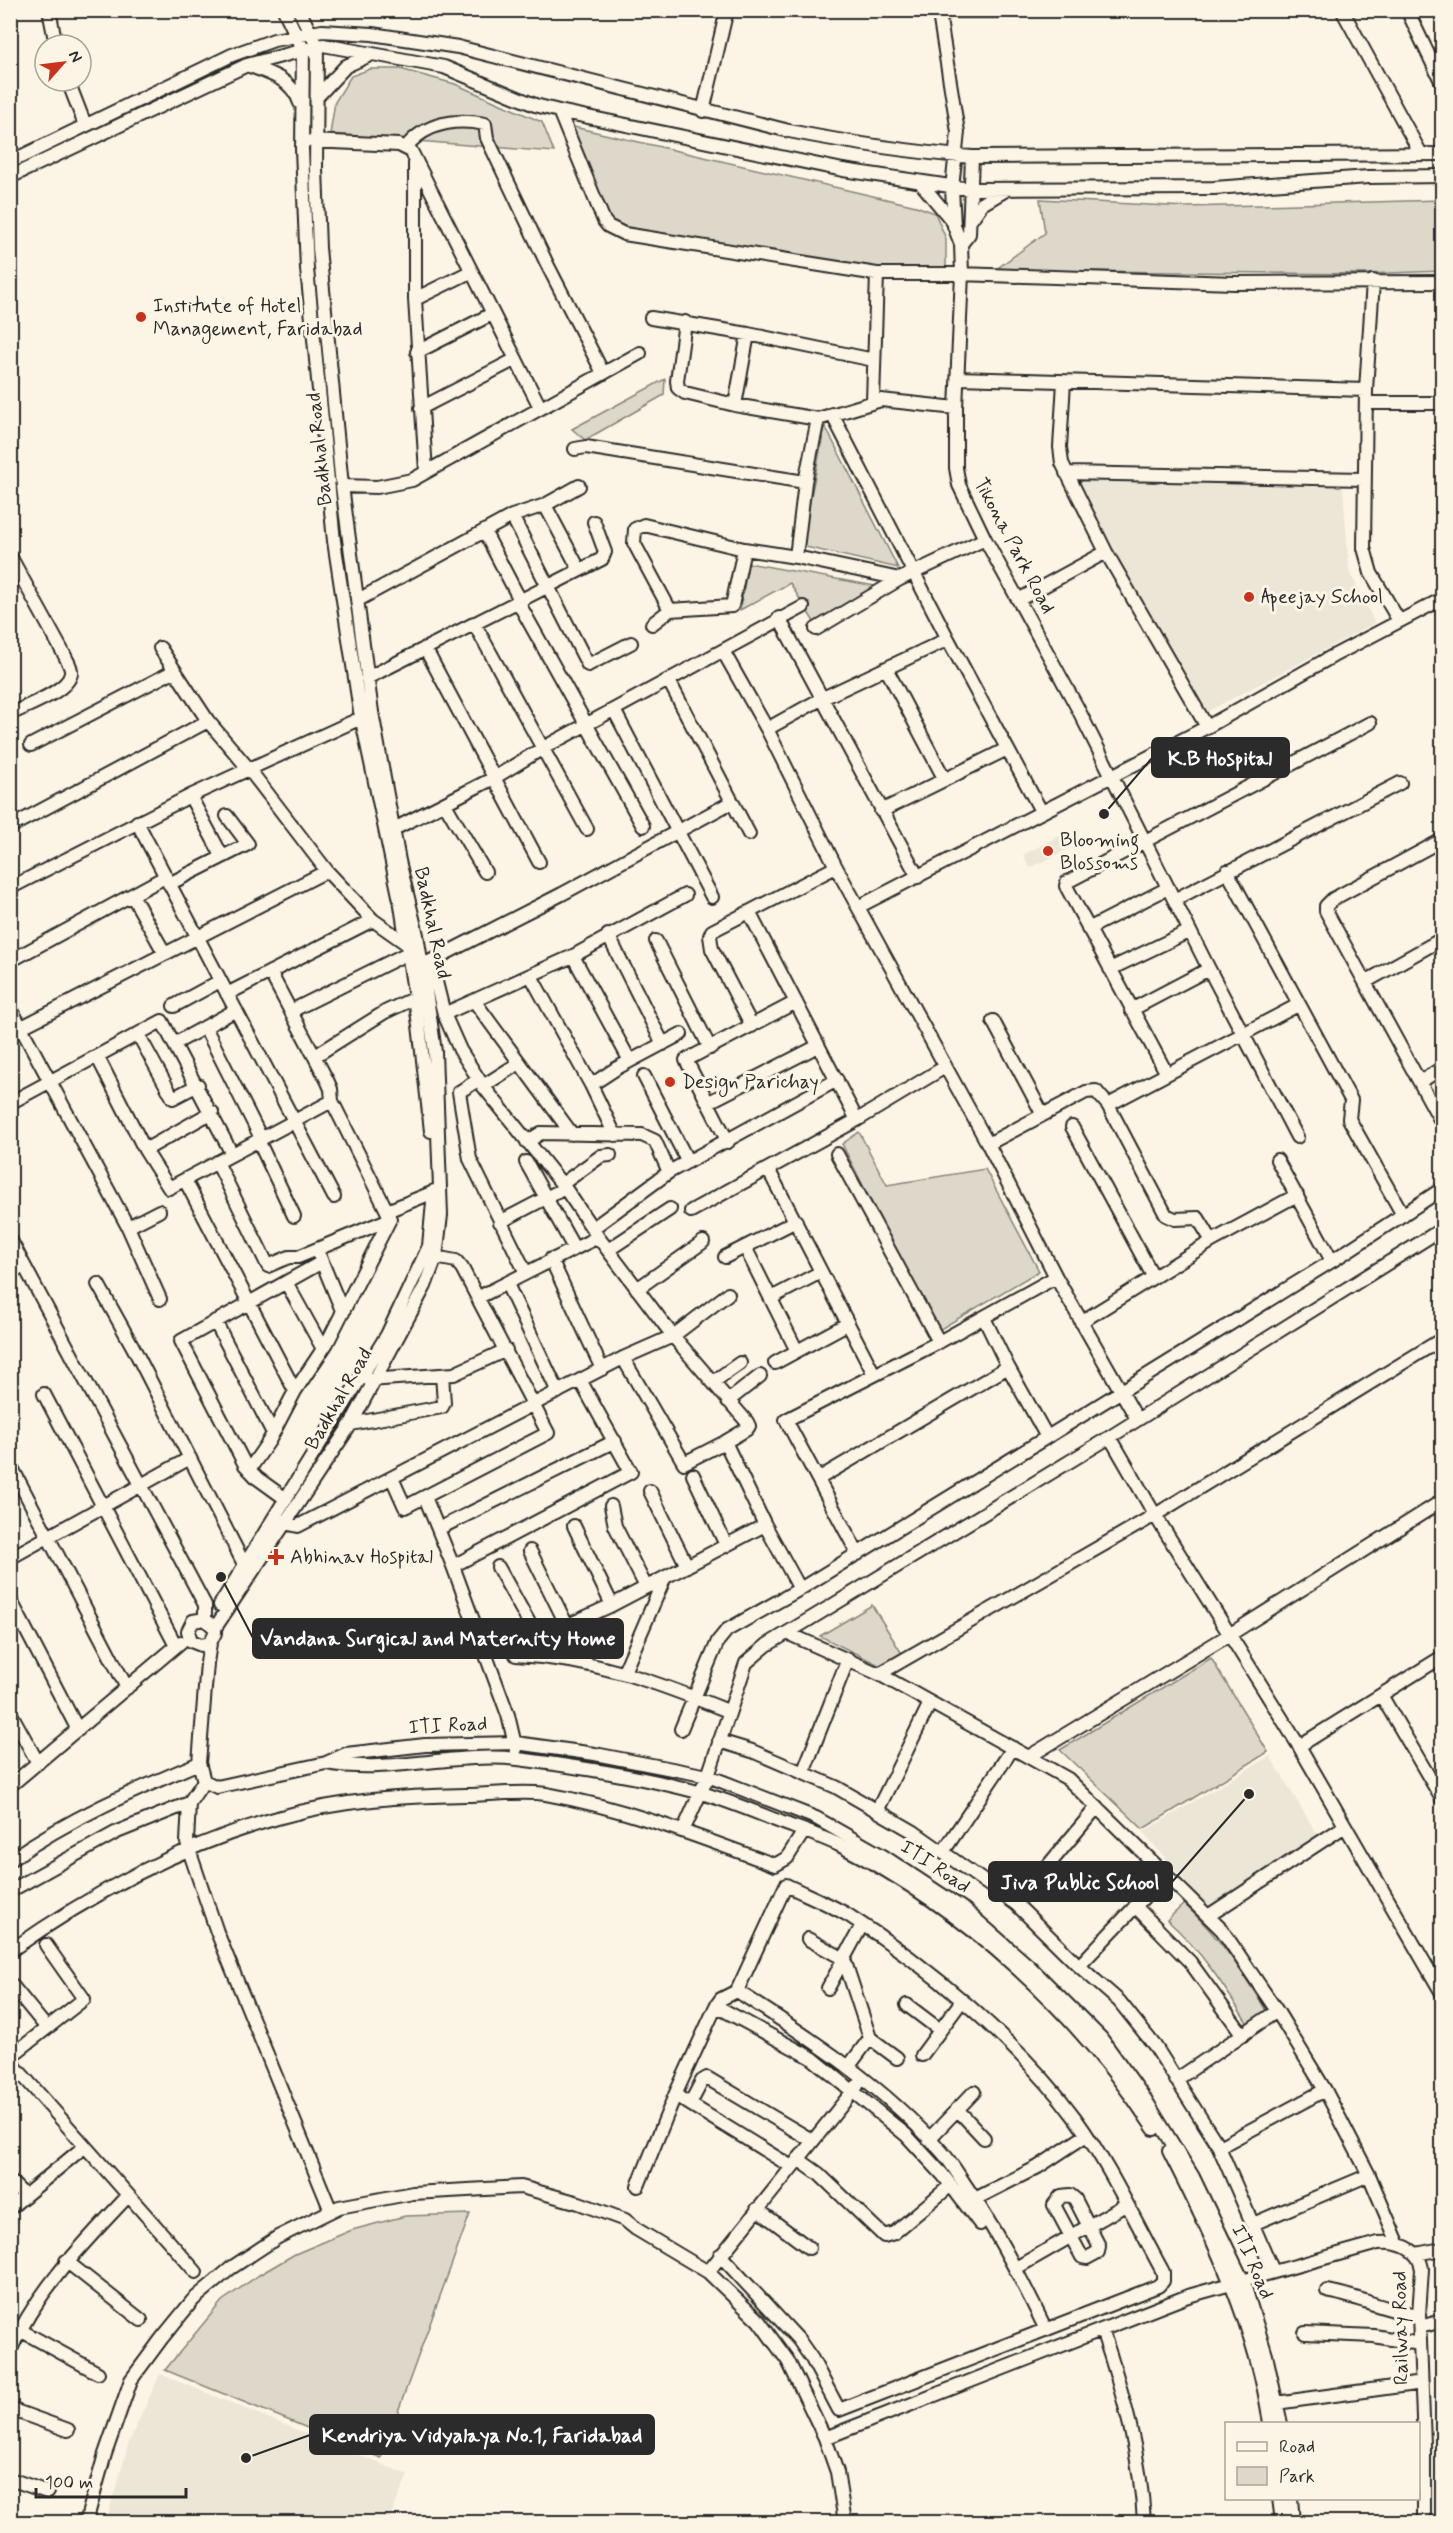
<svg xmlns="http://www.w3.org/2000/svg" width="1453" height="2533" viewBox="0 0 1453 2533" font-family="Mynerve,sans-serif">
<rect width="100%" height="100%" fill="#fcf5e5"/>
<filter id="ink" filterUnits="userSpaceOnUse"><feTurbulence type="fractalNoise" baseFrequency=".0167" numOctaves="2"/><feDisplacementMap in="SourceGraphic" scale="12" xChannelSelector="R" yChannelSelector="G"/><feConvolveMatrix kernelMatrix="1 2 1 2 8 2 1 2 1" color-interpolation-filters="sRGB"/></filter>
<g filter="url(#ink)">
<path fill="#ece6d7" d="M1074 480 1343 487 1349 570 1375 623 1199 716Z
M1065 833 1073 847 1030 868 1023 855Z
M1270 1756 1320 1839 1207 1907 1143 1832Z
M160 2374 408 2475 388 2522H106L129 2442Z"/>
<path fill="#ded8ca" stroke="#84827a" stroke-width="1.5" d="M370 69H400L455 84 542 122 554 152 330 134 335 102 351 76Z
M561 124 916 206 935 213 946 239V267L870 269 610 224Z
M1040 199 1186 207 1442 200V271L1365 274 995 270 1045 233Z
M665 379 664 395 585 440 572 429Z
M825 426 898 568 801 546Z
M748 563 881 587 814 622 790 583 740 610Z
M859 1132 887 1185 985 1169 1039 1271 937 1331 842 1144Z
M872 1605 904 1657 885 1668 820 1636Z
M1211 1658 1268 1752 1143 1829 1060 1750Z
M1184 1904C1221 1938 1241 1970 1267 2012L1248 2024C1224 1986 1201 1950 1167 1920Z
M470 2214 381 2458 165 2370 222 2301 259 2275 295 2254 352 2230 405 2216Z"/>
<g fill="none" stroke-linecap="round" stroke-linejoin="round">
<g stroke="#2b2b2b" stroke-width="16">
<path id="minor" d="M49 10 56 45
M284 10 303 49 302 149 307 269 334 541 360 711 401 905 419 1025 431 1131
M1342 10 1421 154
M1407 10 1442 83
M1002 11H950L945 12 940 20 958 132 952 188 954 226 961 244 962 274 956 408V468L959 485 985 539 1077 707 1209 969 1297 1137
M247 65C269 73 292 79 300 103
M68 81 85 125
M316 98 346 66 370 55
M559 111 604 221 608 226 624 234 877 274H960L1234 283 1442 282
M703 111 727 10
M311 141 399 145 411 151 540 407
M406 147C426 123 455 118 485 124L487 138 548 266 603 373
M10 162 232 55 274 40 322 31 372 34 458 47 789 131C850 143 910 152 972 157L1442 154
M415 163V299L426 472
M10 177 247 65 323 45 444 67 535 105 559 111 843 170 970 189 1214 188 1369 177 1442 176
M920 182 953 222
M970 221 982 204 1004 191
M961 244 969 234 972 157
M1373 281 1366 390 1364 548 1371 573 1399 621
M415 299 470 272
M651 318 748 334 874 360
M685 322 677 381 678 388 685 393 735 405 818 419 881 400 956 408
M417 352 492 314
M958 378 1366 390
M1064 382 1060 447 1062 463 1106 552 1207 727
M873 401 877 274
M1366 403H1442
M735 405 748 334
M421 408 516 359
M832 414 948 639 1041 811
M575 449 586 447 805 482
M1066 473 1364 479
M342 486 377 487 412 480 640 353
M545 505 579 569
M512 516 588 665 631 643
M484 531 521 602
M10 556 65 656C67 661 72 667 71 673 69 691 26 706 10 714
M796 557 805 482 818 419
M1020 599 1106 552
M358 600 512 516 545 505 579 486
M518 602 643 826
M670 610 634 543 635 529 644 525 744 549 796 557 900 579
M779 618 918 877
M474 623 587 829
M652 624 670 610 732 606 744 549
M816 629 900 579 985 539
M160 648 208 721 248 768 327 871 373 920 407 944
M425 648 539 862
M723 651 767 729 836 867 988 1144 1056 1277 1137 1419
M887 670 945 780
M367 678 602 559 605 552 594 522
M669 681 749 834
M614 710 712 897
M767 729 821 699 948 639
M31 745 174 671
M190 796 222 856
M445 804 485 872
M881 811 1007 749
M137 822 334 1197
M10 827 208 721
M388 832 494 778 543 748 803 607
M1442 840 1333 899 1326 906V911L1442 1123
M1227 871 1351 1100 1349 1119 1403 1215
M169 884 248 844 227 816
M10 888 190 796 361 718
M132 895 165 954
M1174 900 1400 783
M858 907 1207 727 1333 656 1442 599
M749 912 857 1120
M1088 929 1168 888
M608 935 663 1044
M656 941 710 1048
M573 956 685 895
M10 961 165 877
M431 962 444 1014 573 956 630 1061
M417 968 562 894 732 802
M1110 969 1190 931
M270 972 328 1082 331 1089 332 1101 387 1211
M531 976 591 1085 615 1135
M1365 982 1442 939
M227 994 373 920
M475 1002 572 1134
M174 1006 220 981
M10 1007 128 1227 160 1299
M1131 1010 1209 969
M291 1011 408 953
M444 1014 460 1050 483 1086 565 1188 598 1237 673 1336 747 1422 749 1426 747 1429 725 1442 765 1525 800 1589
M993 1021 1043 1115
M752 1026 712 949 710 936 712 931 836 867
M205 1027 261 1138
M10 1033 327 871
M138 1034 173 1098 198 1085
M174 1044 236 1010
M97 1056 145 1150 169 1188 332 1101
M315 1056 385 1012 415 998
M1167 1074 1066 886 1067 882 1370 723
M644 1076 688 1162
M478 1080 459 1092 470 1159 526 1273
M1420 1082 1442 1068
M591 1085 617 1068 681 1034
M483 1086 519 1063
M709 1102 818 1046
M10 1103 162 1021 232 1154
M1108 1105 1298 1005
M1072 1127 1153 1276
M258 1140 294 1216
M527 1142 541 1133 642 1135 655 1141 669 1172
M728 1142 686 1060 796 1002
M988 1144 1086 1092 1096 1091 1108 1105 1166 1215 1175 1219 1198 1218 1212 1241
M145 1150 212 1112
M837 1154 939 1342
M1277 1160 1332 1261
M217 1162 268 1266 289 1257H298L390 1219 387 1211 434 1192
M526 1162 574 1248
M768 1169 874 1374
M185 1180 295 1391
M562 1184 601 1156 610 1155
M691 1211 857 1120 945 1067
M500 1222 565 1188
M128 1227 159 1211
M593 1228 669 1172 837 1080
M10 1239 205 1605V1619
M745 1247 797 1351
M608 1250 670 1209
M320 1257 343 1313
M725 1257 796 1221
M551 1259 602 1369
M10 1273 23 1266
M286 1282 323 1349
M98 1284 133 1347 245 1566
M507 1284 558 1392
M637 1289 703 1242
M479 1297 598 1237
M771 1298 821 1272
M984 1318 1008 1367 1047 1437
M215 1321 273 1433
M1081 1322 1212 1241 1297 1195
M623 1358 684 1463 725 1442
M775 1363 847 1324
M369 1380 454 1374 506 1350
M713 1382 740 1363
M44 1394 176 1646
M728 1401 760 1376
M351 1424 442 1407 444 1403 442 1375
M1110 1437 1155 1515 1299 1746 1442 1993
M10 1464 127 1688
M249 1470 269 1441 295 1391 327 1343 390 1219
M693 1475 726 1545
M392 1478 405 1507 548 1433 462 1268 456 1261 429 1256
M818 1479 1008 1367
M650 1491 687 1566
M425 1497 453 1566 508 1715 516 1749
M286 1499 257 1478 245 1465 181 1341 322 1262
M611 1506 615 1526 646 1587
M280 1522 298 1526 623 1358 673 1336 728 1294
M574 1526 612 1605
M438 1529 615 1441
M530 1551 586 1664
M858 1554 786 1420 939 1342 1056 1277
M10 1558 190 1458
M453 1566 631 1472 580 1380
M498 1567 538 1639 612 1605 765 1525
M10 1599 78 1730
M220 1605 387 1335 429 1246 434 1191
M215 1628 351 1424 425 1286 436 1257 441 1215 435 1052 430 1017 417 935 399 861 372 712 342 486 319 248 316 169 317 46 299 10
M787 1633 879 1674 1068 1779 1222 1930 1277 2011 1325 2090 1369 2175 1398 2243
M210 1643 201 1645 191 1641 188 1631 193 1621 205 1619 215 1628V1633L210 1643 207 1663 199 1763 204 1781 217 1787 326 1763 346 1754 425 1745 516 1743 595 1754 708 1776 816 1818 883 1856 965 1910 1030 1967 1101 2038 1145 2099 1193 2177 1243 2281 1266 2355 1281 2424
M516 1655C595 1659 656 1682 728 1711
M624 1672 665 1577
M879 1674 1155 1515 1442 1339
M1381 1695 1442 1799
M10 1712 38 1763
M681 1729 718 1641 727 1630 800 1589 1044 1439 1332 1261 1442 1189
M719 1741 752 1751 836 1787 914 1832 1016 1904 1079 1966 1119 2001 1155 2046 1219 2147 1273 2271
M1299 1746 1442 1657
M1030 1756 1229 1635 1442 1501
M327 1763C390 1774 455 1752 518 1759 578 1767 639 1776 698 1792 727 1800 755 1812 783 1823 802 1830 823 1837 841 1846 966 1909 1078 2012 1154 2129
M803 1773 848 1659
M204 1781 189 1803 187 1842 189 1850 217 1932 331 2211
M10 1786 181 1642
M877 1811 930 1703
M683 1831 708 1776 746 1663 767 1645 1110 1437 1442 1229
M943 1852 1013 1748
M10 1860C68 1819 135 1790 199 1763
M10 1891 117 1832 189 1803
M1016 1904 1097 1807
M1135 1906 1190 1962 1243 2035
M1208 1916 1345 1826
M808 1939 844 1959 870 2038 849 2066
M10 1951C92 1893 184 1844 281 1817 340 1800 404 1796 465 1795 491 1795 521 1790 546 1794 625 1808 700 1837 775 1865L787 1858 804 1831
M1079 1966 1165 1875
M10 1983 46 2027
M828 1988 862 1925
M907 2005 940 2030
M716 2006 812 2058 906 2135 943 2175 980 2224
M870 2038 897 2058
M922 2055 961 2002
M10 2057 84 1999 46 1945
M10 2061 196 2272
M1176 2080 1277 2011
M675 2095 792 2167
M690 2104 702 2081 707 2078 813 2141
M957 2109 984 2138
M929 2139 974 2092
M1219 2147 1325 2090
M1169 2151C1212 2235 1257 2329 1270 2424
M798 2159 819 2174 884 2236 894 2233 951 2185
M10 2181 25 2196
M638 2186 675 2095 716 2006 721 1999 737 1991C810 2038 884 2086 942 2152 951 2162 958 2174 966 2186 997 2231 1022 2280 1046 2330
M1070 2195 1075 2199 1099 2246 1098 2252 1087 2258 1082 2257 1054 2205 1061 2196Z
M975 2199 1038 2167 1085 2136
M10 2208 85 2146
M757 2209 809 2248
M1253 2224 1369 2175
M1416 2254 1442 2249
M720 2255 798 2339 812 2359 839 2410 1158 2286 1163 2281V2272C1135 2221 1110 2166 1075 2118 1020 2044 926 1964 848 1915 829 1904 807 1895 786 1885L737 1991
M66 2261 141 2320
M1016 2268 1127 2204
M708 2272 857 2086
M1327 2291C1358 2296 1388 2312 1419 2315
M1420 2327 1442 2321
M20 2330 98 2373
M1102 2330C1123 2392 1141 2457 1144 2522
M1305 2333 1374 2336 1420 2344
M10 2351C37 2290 83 2244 128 2196
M1276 2403 1422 2383
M10 2409 68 2430
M825 2438 1188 2296 1378 2243C1397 2241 1419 2248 1422 2269L1419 2315 1424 2444V2522
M10 2479 47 2492
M1279 2498 1282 2522
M1291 2498 1293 2522
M86 2522 105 2454 131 2380 162 2338 193 2300 231 2268 278 2237 339 2207 413 2193 521 2187 579 2203 625 2220 636 2229 708 2272 759 2321 788 2361 825 2438 837 2472 845 2522"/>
</g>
<use href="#minor" stroke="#fcf5e5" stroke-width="12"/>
</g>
</g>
<g fill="#c8321e" stroke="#fcf5e5" stroke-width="2">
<circle cx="141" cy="317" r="6"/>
<circle cx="1249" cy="597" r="6"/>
<circle cx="1048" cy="851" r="6"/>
<circle cx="670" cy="1082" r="6"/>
<path d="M273 1548h6v6h6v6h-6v6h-6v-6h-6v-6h6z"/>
</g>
<g text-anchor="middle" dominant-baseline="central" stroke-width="6" stroke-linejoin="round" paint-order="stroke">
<g font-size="20" fill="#2b2b2b" stroke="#fcf5e5" text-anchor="start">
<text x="153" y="306">Institute of Hotel<tspan x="153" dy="23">Management, Faridabad</tspan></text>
<text x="1261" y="597">Apeejay School</text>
<text x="1060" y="840">Blooming<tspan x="1060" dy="23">Blossoms</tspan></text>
<text x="682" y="1082">Design Parichay</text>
<text x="290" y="1557">Abhinav Hospital</text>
</g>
<g font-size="20" fill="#2b2b2b" stroke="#fcf5e5">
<text transform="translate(320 449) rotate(-96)">Badkhal Road</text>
<text transform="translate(1014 546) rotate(62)">Tikona Park Road</text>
<text transform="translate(432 923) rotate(78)">Badkhal Road</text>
<text transform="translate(339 1399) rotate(-60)">Badkhal Road</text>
<text transform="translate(448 1726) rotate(-3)">ITI Road</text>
<text transform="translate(935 1867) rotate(34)">ITI Road</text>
<text transform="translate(1252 2262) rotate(67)">ITI Road</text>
<text transform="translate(1401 2328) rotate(-91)">Railway Road</text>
</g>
</g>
<path fill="none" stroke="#2b2b2b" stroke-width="2" d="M1104 814L1152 758M221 1577L253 1638M1249 1794L1172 1882M246 2458L310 2435"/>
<g fill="#2b2b2b" stroke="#fcf5e5" stroke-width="2">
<circle cx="1104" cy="814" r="6"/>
<circle cx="221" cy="1577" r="6"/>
<circle cx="1249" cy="1794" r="6"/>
<circle cx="246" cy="2458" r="6"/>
</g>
<g fill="#2b2b2b" stroke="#2b2b2b" stroke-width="2">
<rect x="1152" y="738" width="137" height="39" rx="6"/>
<rect x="253" y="1619" width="370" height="39" rx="6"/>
<rect x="989" y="1862" width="183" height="39" rx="6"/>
<rect x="310" y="2415" width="344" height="39" rx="6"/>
</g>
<g font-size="21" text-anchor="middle" font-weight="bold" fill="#fff">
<text x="1220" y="765">K.B Hospital</text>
<text x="438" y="1645">Vandana Surgical and Maternity Home</text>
<text x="1080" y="1889">Jiva Public School</text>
<text x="482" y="2442">Kendriya Vidyalaya No.1, Faridabad</text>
</g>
<rect width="1453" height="2533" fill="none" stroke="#fcf5e5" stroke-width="36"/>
<rect x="18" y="18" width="1417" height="2497" fill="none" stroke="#2b2b2b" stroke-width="2" filter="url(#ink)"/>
<rect x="1225" y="2422" width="195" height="78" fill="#fcf5e5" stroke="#a8a49b" stroke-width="1.5"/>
<rect x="1237" y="2442" width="30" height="9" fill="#fcf5e5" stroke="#a8a49b" stroke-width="1.5"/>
<text x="1279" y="2452" font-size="18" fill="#2b2b2b">Road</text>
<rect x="1237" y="2467" width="30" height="18" fill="#ded8ca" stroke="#a8a49b" stroke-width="1.5"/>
<text x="1279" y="2482" font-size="18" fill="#2b2b2b">Park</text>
<g transform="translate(63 63) rotate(62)"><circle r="28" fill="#fcf5e5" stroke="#a8a49b" stroke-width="1.5"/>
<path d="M0-4.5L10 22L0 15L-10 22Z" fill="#c8321e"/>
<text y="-9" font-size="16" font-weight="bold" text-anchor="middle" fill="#2b2b2b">N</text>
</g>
<path d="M36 2488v9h150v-9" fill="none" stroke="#2b2b2b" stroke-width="3"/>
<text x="45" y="2488" font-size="18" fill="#2b2b2b" stroke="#fcf5e5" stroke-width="4.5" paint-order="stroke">100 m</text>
</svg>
